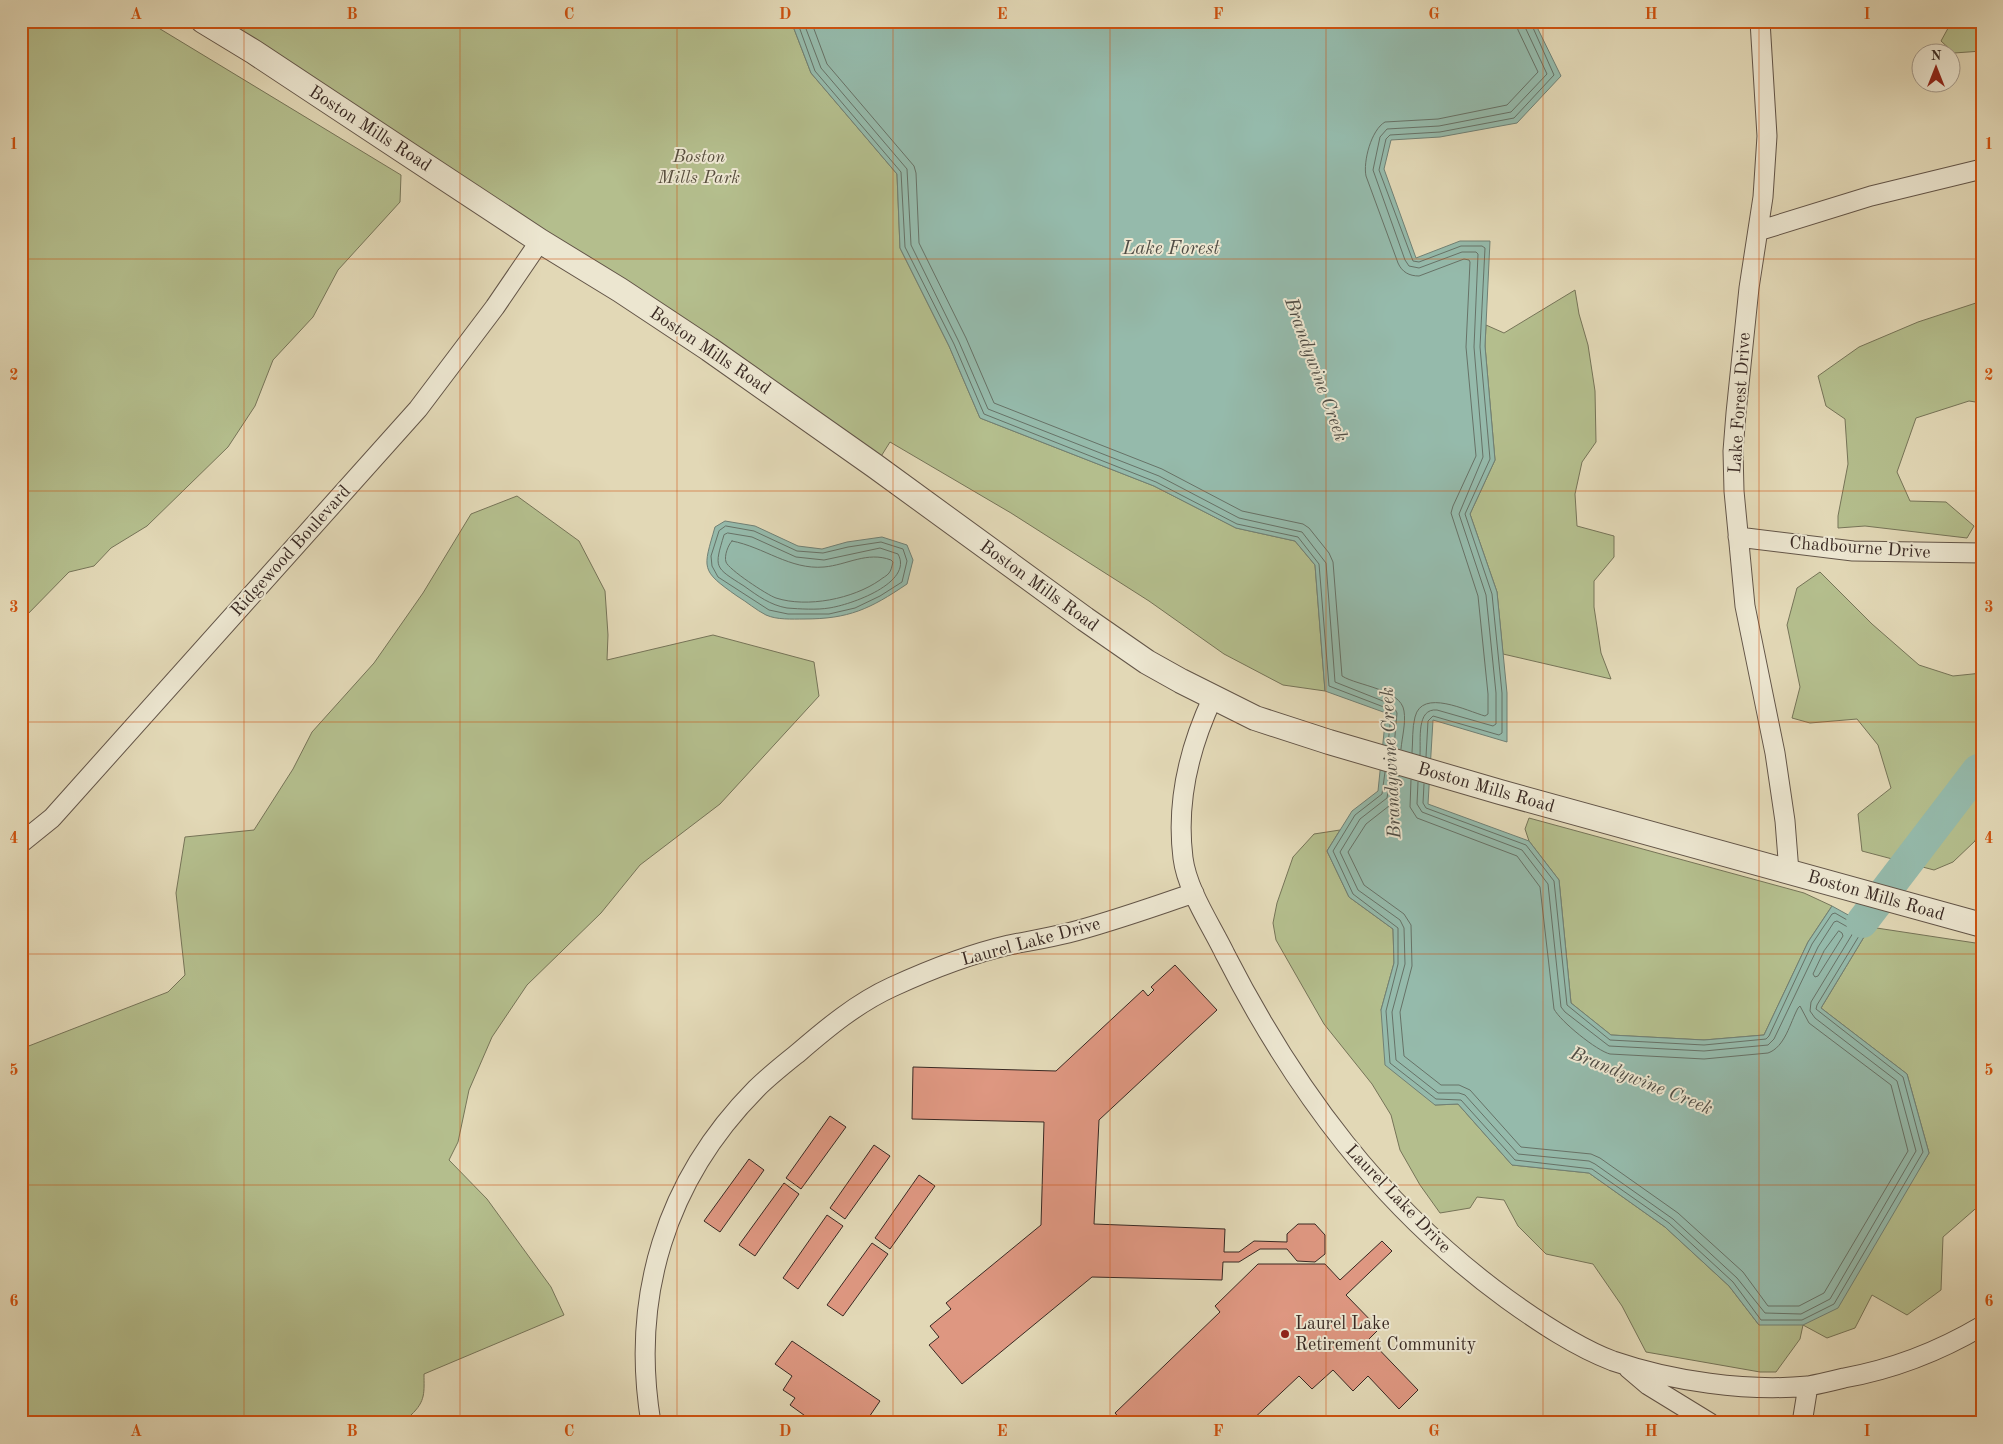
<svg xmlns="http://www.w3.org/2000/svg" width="2003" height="1444" viewBox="0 0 2003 1444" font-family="'Old Standard TT',serif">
<rect width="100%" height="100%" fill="#e2d8b6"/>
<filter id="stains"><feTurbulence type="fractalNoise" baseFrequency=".004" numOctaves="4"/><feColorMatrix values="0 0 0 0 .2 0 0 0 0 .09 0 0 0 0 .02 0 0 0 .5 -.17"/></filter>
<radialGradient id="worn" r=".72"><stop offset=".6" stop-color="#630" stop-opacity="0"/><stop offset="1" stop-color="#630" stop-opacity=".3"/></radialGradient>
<path fill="#b4be8d" stroke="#767458" d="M21 21H147L401 175 400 202 338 270 313 317 273 360 255 406 228 447 147 526 111 548 94 566 69 572 21 621Z
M220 21H791L811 73 897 174 900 248 949 346 980 418 1154 486 1236 528 1295 541 1315 565 1325 691 1283 685 1224 654 1149 601 1011 513 890 442 875 466Z
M1952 21H1982V51L1954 53 1941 41Z
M1575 290 1579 314 1588 345 1595 391 1596 442 1582 462 1575 494 1577 526 1614 536V557L1594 581V607L1601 653 1611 679 1503 654 1497 592 1470 514 1495 460 1485 346 1486 325 1504 333Z
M1982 301V403L1969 401 1916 418 1897 472 1910 501 1946 502 1974 526 1967 538 1865 526 1838 528V516L1848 464 1845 419 1826 406 1818 376 1859 347 1918 322Z
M517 496 579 541 605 591 608 635 607 660 713 635 814 662 819 696 720 804 640 865 601 913 527 985 492 1037 469 1090 458 1142 449 1160 487 1199 551 1287 564 1315 424 1374C424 1392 426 1401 411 1415V1423H21V1049L168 992 185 975 176 893 185 837 254 830 293 769 312 732 374 663 423 593 471 514Z
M1820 572 1872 624 1919 665 1953 676 1982 673V818L1975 841 1953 862 1934 870 1862 851 1858 814 1891 788 1878 745 1857 719 1810 723 1792 718 1800 687 1787 625 1797 588Z
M1529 818 1804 893 1832 906 1808 942 1764 1035 1704 1040 1611 1035 1571 1003 1559 880 1529 841 1525 829Z
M1340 830 1327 851 1349 897 1393 929 1394 963 1381 1010 1435 1105 1458 1104 1512 1165 1589 1173 1665 1227 1729 1286 1759 1325 1897 1205 1929 1153 1907 1074 1821 1008 1870 927 1982 944V1203L1943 1237 1941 1290 1907 1315 1872 1295 1855 1328 1827 1338 1803 1325 1800 1339 1776 1372H1760L1646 1352 1622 1306 1593 1264 1546 1254 1518 1226 1504 1200 1477 1197 1470 1208 1440 1213 1420 1185 1400 1150 1391 1115 1372 1084 1324 1024 1276 940 1273 923 1277 903 1293 857 1314 834Z"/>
<path fill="#95baab" stroke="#708075" d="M791 21H1534L1561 76 1517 123 1440 137 1391 140 1384 169 1416 258 1460 241H1490L1485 346 1495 460 1470 514 1497 592 1507 693V742L1433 720 1428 804 1529 841 1559 880 1571 1003 1611 1035 1704 1040 1764 1035 1808 942 1832 906 1870 927 1821 1008 1907 1074 1929 1153 1838 1308 1803 1325H1759L1729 1286 1665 1227 1589 1173 1512 1165 1458 1104 1435 1105 1385 1065 1381 1010 1394 963 1393 929 1349 897 1327 851 1352 811 1378 791 1386 713 1325 691 1315 565 1295 541 1236 528 1154 486 980 418 949 346 900 248 897 174 811 73Z
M725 521 755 526 798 546 822 549 847 542 882 537 907 545 913 560 907 584C870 609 849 619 804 619 792 619 777 620 766 615 756 610 747 602 737 596 700 570 703 569 715 527Z"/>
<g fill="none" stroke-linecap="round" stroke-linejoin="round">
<path stroke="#677267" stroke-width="1" d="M797 21 815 71 901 172 905 247 954 344 984 414 1156 482 1237 524 1298 537 1319 564 1329 686 1389 709 1391 714 1388 745
M803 21 821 68 907 169 911 245 959 342 988 409 1159 476 1239 518 1302 532 1326 563 1335 682 1393 705 1397 713 1394 747
M811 21 827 64 914 166 916 173 919 243 966 338 994 403 1162 469 1242 511 1303 524 1309 528 1329 553 1333 562 1342 676C1358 686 1401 689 1404 711 1406 723 1402 737 1401 749
M726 526 754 531 797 551 823 553 848 547 881 542 903 549 907 561 902 582 880 596 855 608 829 614H788L769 610 718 577 712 566 711 556 719 531Z
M728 533 752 537 796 557 824 560 880 548 898 554C914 583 850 605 829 608 817 610 800 609 787 608 770 605 758 596 744 586 714 567 714 568 724 535Z
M732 541C764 547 790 570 824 567 847 565 867 551 891 560L893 562C892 566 891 571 889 573 887 576 882 578 880 580 853 599 807 608 776 598 767 595 728 569 726 562 724 556 728 545 732 541Z
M1412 753C1413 741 1412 728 1415 717 1422 688 1467 711 1485 716L1488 714V694L1478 596 1451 513 1453 506 1476 456 1466 347 1470 262 1469 260 1464 259 1419 276C1409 276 1402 272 1398 263L1366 176C1363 162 1371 130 1385 122L1438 119 1507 105 1538 72 1518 30 1516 21
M1420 755C1421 740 1416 708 1437 710L1493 726 1496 724V693L1486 595 1459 514 1483 457 1474 347 1478 254 1476 252H1462L1419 268 1409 266 1405 260 1373 170 1380 137 1387 129 1439 126 1511 112 1547 74 1525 27 1524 21
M1426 757 1428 721 1433 716 1499 735 1502 733V693L1492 594 1465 514 1490 459 1480 347 1485 248 1482 246H1461L1419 262 1413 261 1379 170 1386 139 1390 135 1440 132 1514 118 1554 75 1530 21
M1385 772 1382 794 1355 815 1333 851 1353 894 1398 928V964L1386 1011 1390 1063 1436 1099 1461 1100 1515 1160 1592 1169 1669 1223 1733 1282 1761 1320H1802L1834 1304 1923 1152 1903 1077 1816 1009 1817 1005 1862 931 1861 928 1835 913 1832 914 1812 944 1769 1036 1766 1039 1704 1045 1610 1040 1567 1005 1554 881 1526 845 1426 808 1423 803 1424 784
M1391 774 1387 798 1360 819 1340 852 1358 890 1400 920 1404 928 1405 964 1392 1012 1396 1060 1438 1093H1459L1465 1095 1518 1154 1589 1161 1595 1164 1673 1219 1737 1278 1765 1313 1801 1314 1830 1299 1916 1151 1897 1081 1815 1018 1810 1011 1811 1002 1853 933V930L1837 921 1834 922 1818 947 1774 1039 1768 1045 1704 1051 1609 1046 1565 1012 1561 1007 1548 884 1522 850 1422 812 1417 804 1418 782
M1399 776 1397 795 1394 802 1366 824 1348 852 1364 885 1404 914 1411 925 1412 966 1400 1012 1404 1056 1441 1085H1459L1470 1090 1521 1147 1591 1154 1600 1158 1678 1213 1743 1272 1768 1306H1799L1824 1293 1908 1151 1891 1085 1809 1023 1800 1006 1798 1008C1790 1023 1785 1047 1768 1053L1704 1059 1610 1054C1597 1051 1560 1021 1554 1009L1540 887 1517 856 1417 818 1410 807 1411 780
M1839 931 1842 933 1843 936 1818 976 1815 977 1813 974 1824 951Z"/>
<path stroke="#95baab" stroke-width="32" d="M1862 922 1978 770 1982 771"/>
</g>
<path fill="#de9781" stroke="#392923" d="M1175 965 1217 1010 1099 1120 1094 1224 1225 1229 1224 1252H1239L1254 1241 1287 1242V1234L1298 1224H1315L1325 1235V1254L1315 1262 1297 1261 1287 1249H1260L1239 1262H1223L1222 1280 1092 1277 962 1384 929 1345 939 1337 930 1326 951 1309 946 1303 1041 1225 1044 1122 912 1119 913 1067 1056 1071 1143 990 1148 996 1154 990 1151 987Z
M830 1116 846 1127 801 1189 786 1178Z
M874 1145 890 1156 845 1219 830 1208Z
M749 1159 764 1170 720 1232 704 1221Z
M919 1175 935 1186 890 1249 875 1238Z
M784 1183 799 1194 755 1256 739 1245Z
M827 1215 843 1226 798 1289 783 1278Z
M1382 1241 1392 1251 1346 1295 1379 1329 1369 1339 1418 1390 1399 1409 1368 1376 1353 1391 1333 1370 1312 1389 1299 1376 1249 1423H1124L1115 1413 1220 1312 1215 1306 1258 1264H1325L1340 1280Z
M872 1243 888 1254 843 1316 827 1305Z
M792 1341 880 1401 865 1423H815L790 1405 795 1398 783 1390 792 1376 775 1364Z
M1367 1419 1427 1420V1423H1367Z"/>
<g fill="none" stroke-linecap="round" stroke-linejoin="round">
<g stroke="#635548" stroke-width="21">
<path id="minor" d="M1760 21 1767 136 1763 197 1749 288 1736 413 1733 451 1734 491 1745 606 1775 753 1785 821 1789 872
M1758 231 1871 196 1982 169
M1738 537 1853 551 1982 553
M1213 697C1189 748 1176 802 1183 858 1187 890 1211 925 1225 954 1295 1091 1382 1208 1507 1299 1539 1322 1576 1347 1613 1361 1671 1381 1747 1392 1808 1386 1820 1384 1832 1381 1844 1378 1894 1369 1938 1352 1982 1326
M21 843 52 818 418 409 495 307 540 241
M1628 1368 1648 1385 1710 1423
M651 1423C630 1297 666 1180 756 1089 769 1076 783 1065 798 1053 827 1028 857 1003 892 987 929 970 970 954 1009 945 1029 941 1048 938 1068 933 1111 922 1152 907 1194 893
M1802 1423 1808 1386"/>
</g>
<g stroke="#635548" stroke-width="26">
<path id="tertiary" d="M203 21 254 52 402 150 540 241 620 290 709 349 875 466 1085 619 1147 662 1181 681 1255 718 1329 742 1500 792 1982 925"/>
</g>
<use href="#minor" stroke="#ece6d0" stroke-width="19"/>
<use href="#tertiary" stroke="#ece6d0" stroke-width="24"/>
</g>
<path fill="none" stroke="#ce520f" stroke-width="1" stroke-opacity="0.55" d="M244 21V1423M460 21V1423M677 21V1423M893 21V1423M1110 21V1423M1326 21V1423M1543 21V1423M1759 21V1423M21 259H1982M21 491H1982M21 722H1982M21 954H1982M21 1185H1982"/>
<circle fill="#8f2418" stroke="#ece6d0" stroke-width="2" cx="1285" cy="1334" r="5"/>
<g text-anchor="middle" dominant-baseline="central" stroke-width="4" stroke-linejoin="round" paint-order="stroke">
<g font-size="18" fill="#392923" stroke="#ece6d0">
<text transform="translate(370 129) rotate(33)">Boston Mills Road</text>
<text transform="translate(710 351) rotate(34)">Boston Mills Road</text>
<text transform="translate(1740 403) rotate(-86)">Lake Forest Drive</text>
<text transform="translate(1860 548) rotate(4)">Chadbourne Drive</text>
<text transform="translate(291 551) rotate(-48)">Ridgewood Boulevard</text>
<text transform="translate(1039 586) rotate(36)">Boston Mills Road</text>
<text transform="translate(1486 788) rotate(16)">Boston Mills Road</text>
<text transform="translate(1876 896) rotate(16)">Boston Mills Road</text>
<text transform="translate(1031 942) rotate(-15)">Laurel Lake Drive</text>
<text transform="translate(1398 1199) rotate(46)">Laurel Lake Drive</text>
</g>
<g font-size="18" font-style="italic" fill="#584e3e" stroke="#ece6d0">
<text x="699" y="157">Boston<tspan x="699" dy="21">Mills Park</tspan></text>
</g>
<g font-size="18" fill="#392923" stroke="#ece6d0" text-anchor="start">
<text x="1295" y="1324">Laurel Lake<tspan x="1295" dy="21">Retirement Community</tspan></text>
</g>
<g font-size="19" font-style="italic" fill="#504d45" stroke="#ece6d0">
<text x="1171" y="249">Lake Forest</text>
<text transform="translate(1315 370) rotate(70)">Brandywine Creek</text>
<text transform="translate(1392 763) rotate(-93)">Brandywine Creek</text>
<text transform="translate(1641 1082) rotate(22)">Brandywine Creek</text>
</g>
</g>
<rect width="2003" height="1444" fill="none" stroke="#e2d8b6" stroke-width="55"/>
<g transform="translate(1936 68)"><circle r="24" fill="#ece6d0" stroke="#a49a8b"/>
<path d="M0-4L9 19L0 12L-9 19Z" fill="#8f2418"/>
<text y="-8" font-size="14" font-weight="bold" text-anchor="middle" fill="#392923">N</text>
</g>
<rect x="28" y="28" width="1948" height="1388" fill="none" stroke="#ce520f" stroke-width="2"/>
<g font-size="16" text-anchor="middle" font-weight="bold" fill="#ce520f">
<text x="136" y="19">A</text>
<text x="352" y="19">B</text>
<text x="569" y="19">C</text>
<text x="785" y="19">D</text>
<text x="1002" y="19">E</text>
<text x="1218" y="19">F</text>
<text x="1434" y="19">G</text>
<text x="1651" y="19">H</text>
<text x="1867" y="19">I</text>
<text x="14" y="149">1</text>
<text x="1989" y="149">1</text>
<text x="14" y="380">2</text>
<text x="1989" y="380">2</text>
<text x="14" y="612">3</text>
<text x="1989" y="612">3</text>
<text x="14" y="843">4</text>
<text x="1989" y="843">4</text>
<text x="14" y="1075">5</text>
<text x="1989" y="1075">5</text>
<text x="14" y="1306">6</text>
<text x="1989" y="1306">6</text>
<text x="136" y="1436">A</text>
<text x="352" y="1436">B</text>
<text x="569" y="1436">C</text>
<text x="785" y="1436">D</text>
<text x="1002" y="1436">E</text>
<text x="1218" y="1436">F</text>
<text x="1434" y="1436">G</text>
<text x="1651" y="1436">H</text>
<text x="1867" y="1436">I</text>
</g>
<rect width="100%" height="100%" filter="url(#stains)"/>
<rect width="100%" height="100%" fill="url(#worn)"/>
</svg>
